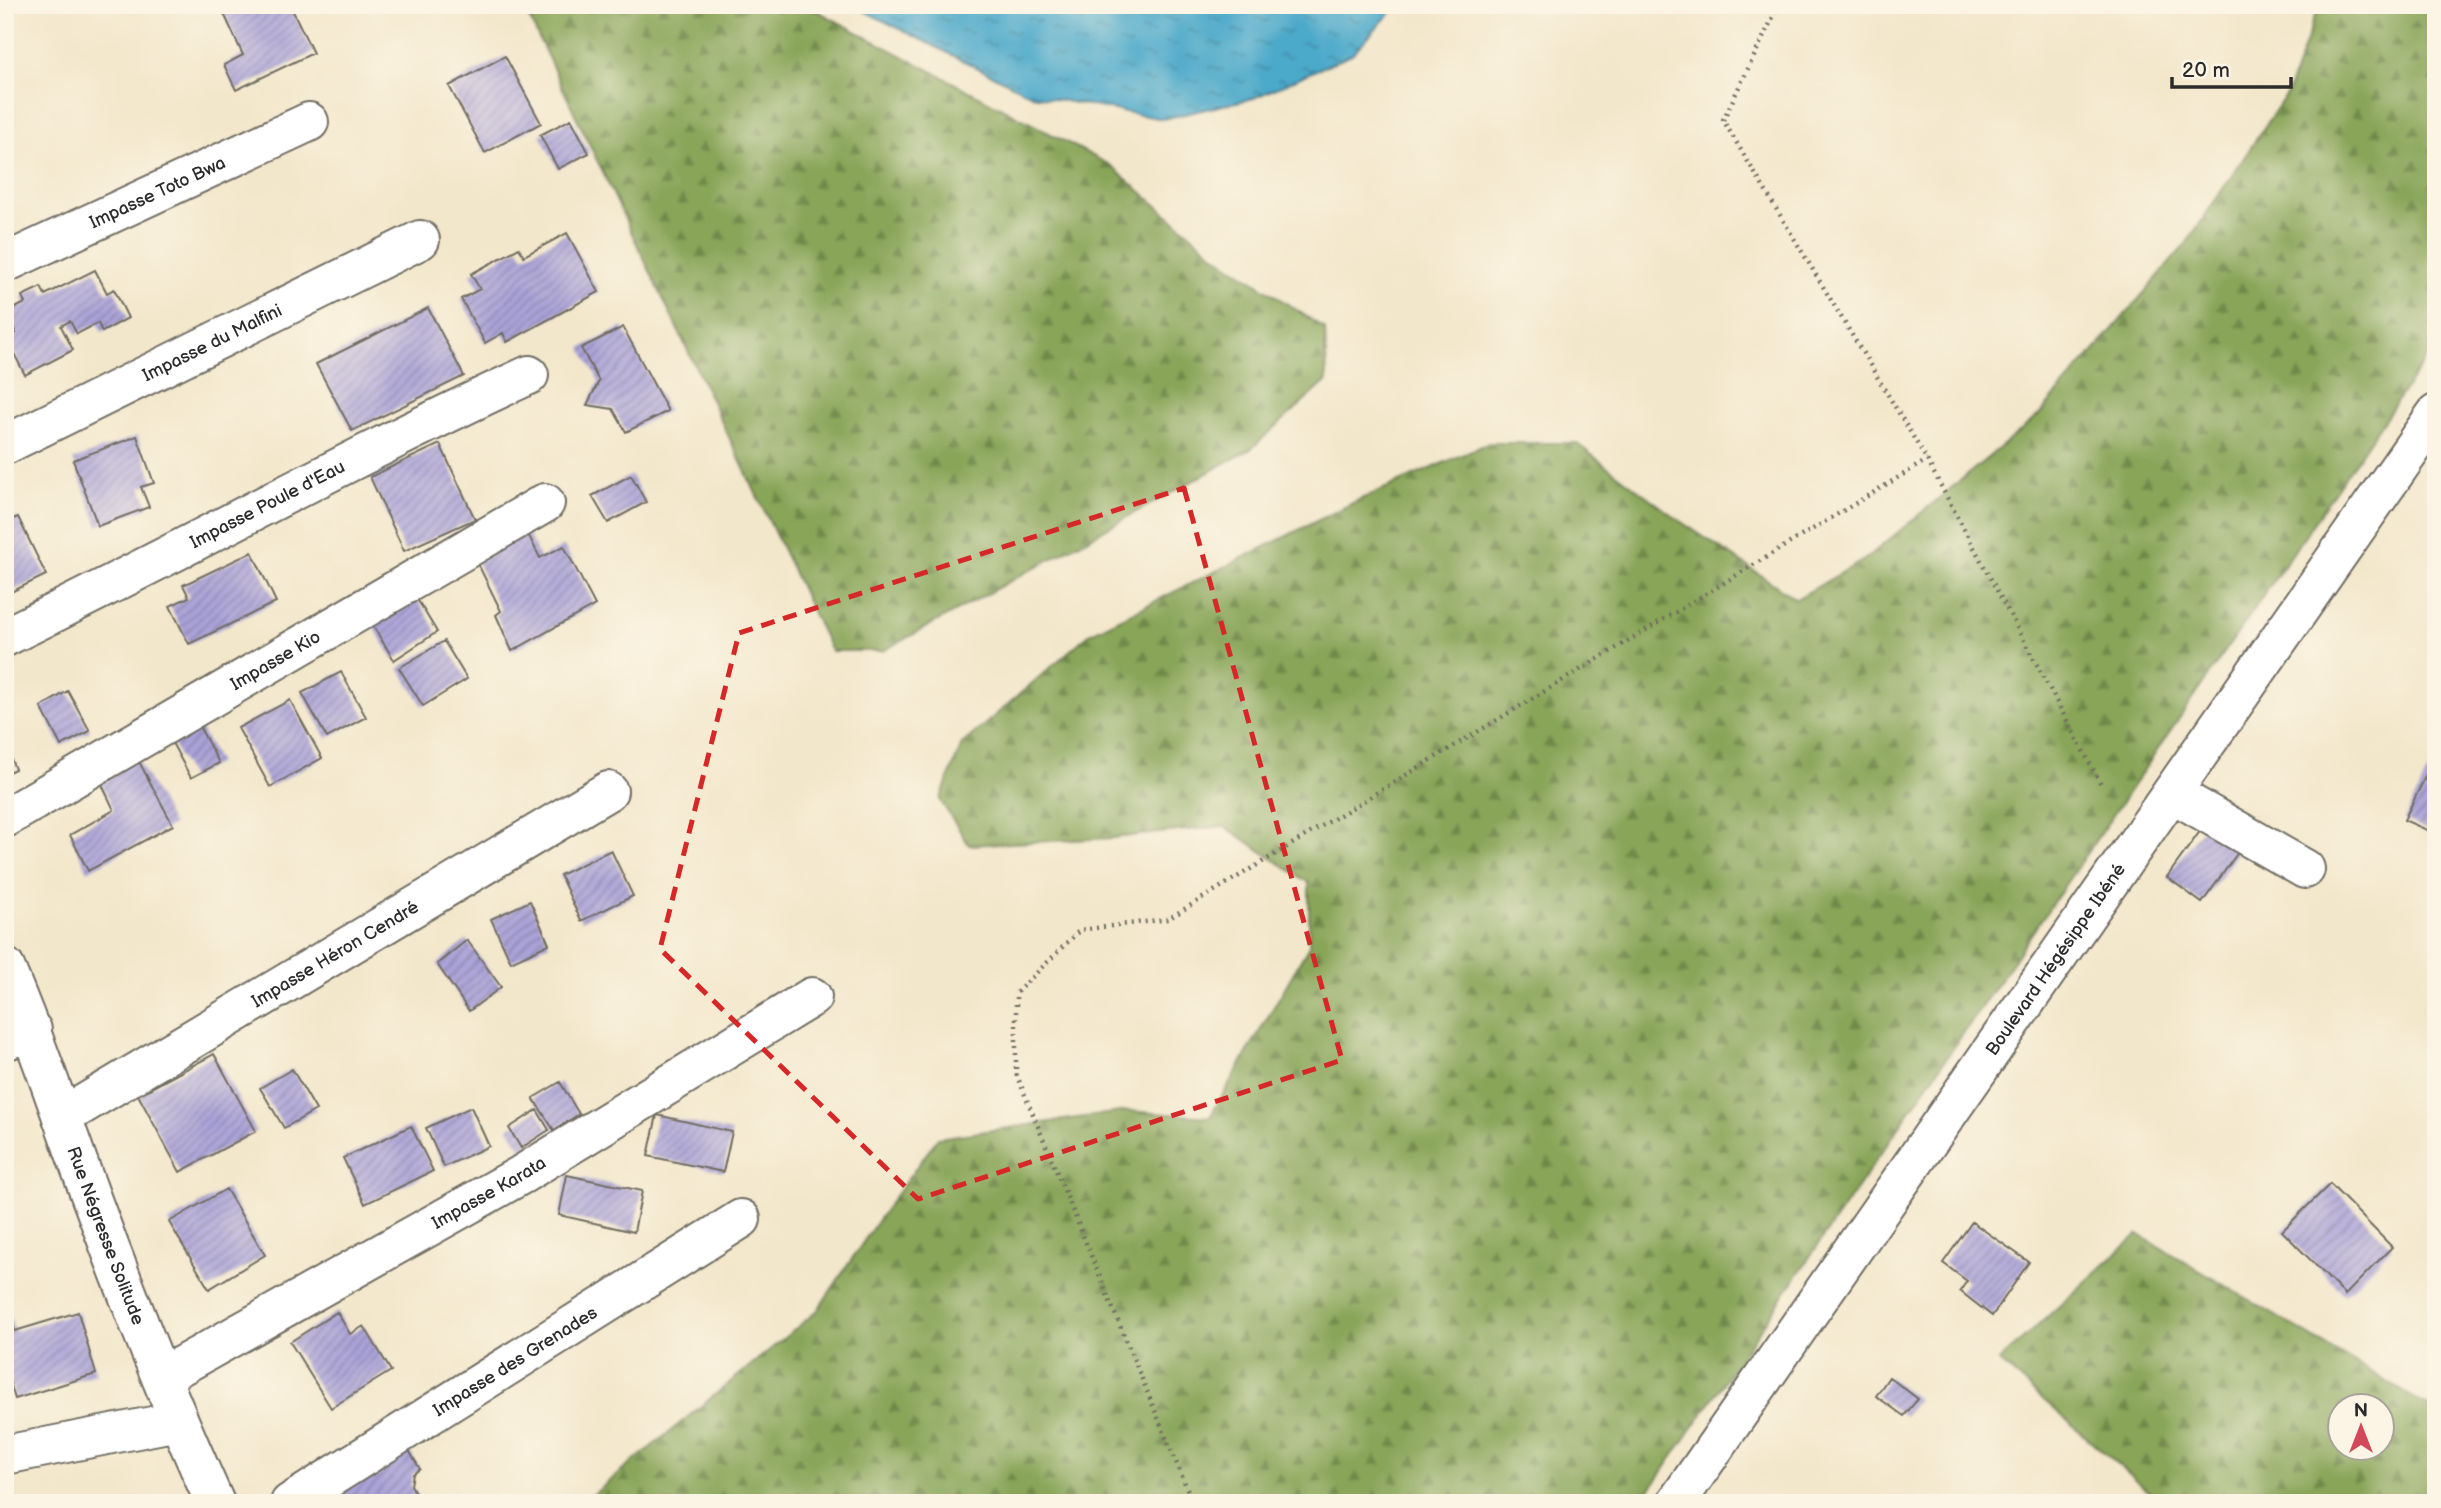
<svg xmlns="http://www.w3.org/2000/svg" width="2441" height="1508" viewBox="0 0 2441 1508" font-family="'Balsamiq Sans',sans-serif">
<defs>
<pattern id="forest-firs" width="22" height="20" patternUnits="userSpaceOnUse" patternTransform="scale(1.75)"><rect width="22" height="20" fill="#88a559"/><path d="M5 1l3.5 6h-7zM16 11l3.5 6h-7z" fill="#6f874a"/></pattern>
<pattern id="water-ripples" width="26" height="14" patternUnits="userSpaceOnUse" patternTransform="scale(1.75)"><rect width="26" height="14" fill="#4ba9ca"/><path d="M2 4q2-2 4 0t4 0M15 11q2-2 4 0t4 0" fill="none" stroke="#3f8aa4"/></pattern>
<pattern id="building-hatch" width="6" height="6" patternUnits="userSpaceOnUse" patternTransform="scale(1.75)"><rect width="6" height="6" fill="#aaa3d8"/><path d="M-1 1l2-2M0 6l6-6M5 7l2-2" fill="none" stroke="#8b85af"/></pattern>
</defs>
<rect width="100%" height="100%" fill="#fcf5e5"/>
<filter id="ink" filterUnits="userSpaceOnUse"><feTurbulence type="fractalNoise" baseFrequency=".0143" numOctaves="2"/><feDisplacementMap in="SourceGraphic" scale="14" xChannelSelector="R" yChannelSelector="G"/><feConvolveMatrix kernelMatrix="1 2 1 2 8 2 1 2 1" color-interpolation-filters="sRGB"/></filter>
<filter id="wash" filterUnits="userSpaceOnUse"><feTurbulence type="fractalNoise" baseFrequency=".00686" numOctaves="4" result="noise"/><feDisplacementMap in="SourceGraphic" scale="28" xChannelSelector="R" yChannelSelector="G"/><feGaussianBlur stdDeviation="1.57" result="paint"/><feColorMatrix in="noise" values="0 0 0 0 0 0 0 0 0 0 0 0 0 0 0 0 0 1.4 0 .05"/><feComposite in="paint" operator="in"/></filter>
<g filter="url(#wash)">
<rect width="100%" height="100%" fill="#f3e7cb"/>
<path fill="url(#forest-firs)" stroke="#5a6842" stroke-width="2" fill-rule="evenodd" d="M523 5H806L1110 165 1216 256 1325 329 1327 381 1251 449 883 651H831Z
M2319 5H2436V344L1641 1503H583L817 1311 884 1211 938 1138 1127 1111 1210 1117 1309 946V883L1224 826 1113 838 969 845 940 800 962 744 1089 634 1361 499 1489 443H1576L1680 521 1796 599 1867 558 2039 415 2186 244 2287 93Z
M2138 1234 2436 1411V1503H2162L1999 1361ZM2340 1406H2382V1448H2340Z"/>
<path fill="url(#water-ripples)" stroke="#3b6a7a" stroke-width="2" d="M852 5H1398L1352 54 1254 98 1163 119 1032 95Z"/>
<g id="blocks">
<path fill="url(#building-hatch)" d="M220 5H290L313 53 236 90 224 65 243 55Z
M505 56 541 123 485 153 449 86Z
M571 119 589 153 558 169 540 135Z
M567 233 599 292 507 342 503 333 485 343 461 299 480 289 471 274 519 248 524 256Z
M95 270 107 293 114 289 128 318 102 332 98 323 77 334 70 321 61 326 73 350 25 375 6 338 16 333 6 313 25 303 22 296 41 287 45 295Z
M428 308 464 376 352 431 316 364Z
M623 327 668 411 626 432 613 409 587 405 599 381 581 348Z
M137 436 154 483 141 487 149 507 98 526 73 460Z
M440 444 475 519 404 551 370 477Z
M631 475 646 502 608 523 592 496Z
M18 517 46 575 5 595V522Z
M527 532 540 558 564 546 595 605 512 651 496 615 501 611 477 562Z
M252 552 276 602 189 644 170 606 189 597 183 585Z
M417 599 437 632 394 660 373 626Z
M444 641 467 679 423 706 399 668Z
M341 672 366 717 327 738 302 693Z
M68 691 90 731 61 746 41 707Z
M290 700 322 758 270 787 238 728Z
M192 713 219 763 191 778 164 728Z
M5 744 15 769 5 774Z
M2436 755V834L2404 820Z
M136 756 173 825 88 871 70 835 114 810 98 776Z
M2206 823 2241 848 2202 903 2167 877Z
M611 850 633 896 581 921 560 875Z
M530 901 549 944 511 962 491 919Z
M467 940 501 987 469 1011 437 964Z
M214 1054 256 1131 180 1172 138 1095Z
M292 1069 316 1110 284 1128 260 1088Z
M560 1082 579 1114 554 1130 533 1098Z
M471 1107 489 1146 444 1167 426 1128Z
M537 1110 549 1130 521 1148 509 1128Z
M657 1115 732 1132 723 1172 648 1156Z
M411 1126 433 1171 365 1204 343 1158Z
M567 1175 642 1191 634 1232 559 1215Z
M2330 1184 2392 1247 2345 1295 2282 1231Z
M226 1189 265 1255 209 1289 169 1222Z
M1972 1222 2029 1262 1992 1316 1960 1291 1967 1281 1943 1263Z
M5 1301 15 1331 78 1312 96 1374 15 1399 5 1367Z
M337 1312 350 1334 364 1326 391 1371 331 1408 290 1342Z
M1889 1377 1918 1399 1904 1416 1876 1396Z
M407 1447 420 1469 413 1474 411 1485 421 1503H346L339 1488Z"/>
</g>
</g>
<g filter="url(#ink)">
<use href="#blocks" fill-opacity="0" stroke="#716d63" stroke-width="2"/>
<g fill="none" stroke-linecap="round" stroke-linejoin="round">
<g stroke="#716d63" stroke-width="42">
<g id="street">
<path id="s1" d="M5 263 309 122"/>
<path id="s2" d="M5 445 420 240"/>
<path id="s3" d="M5 637C181 552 352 456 529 375"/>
<path d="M2172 793 2305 869"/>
<path id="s4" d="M5 818 545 503"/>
<path d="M5 1041 32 1030"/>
<path id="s5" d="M62 1117 608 791"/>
<path id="s6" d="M161 1377 521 1175 812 997"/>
<path d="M5 1455 178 1421"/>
<path id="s7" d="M290 1503 741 1219"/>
</g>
</g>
<g stroke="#716d63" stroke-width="42">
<g id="secondary">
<path id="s8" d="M5 967C26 1016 44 1066 62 1117 108 1247 158 1377 215 1503"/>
</g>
</g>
<g stroke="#716d63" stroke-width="42">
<g id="primary">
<path id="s9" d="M1676 1503 2436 414"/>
</g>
</g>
<path stroke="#716d63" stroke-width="4.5" stroke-dasharray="2 5" stroke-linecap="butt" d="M1779 5 1723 120 1927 460 2102 786
M1193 1503 1016 1073V993L1080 930 1168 919 1927 460"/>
<use href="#street" stroke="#fff" stroke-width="38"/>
<use href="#secondary" stroke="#fff" stroke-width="38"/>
<use href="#primary" stroke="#fff" stroke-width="38"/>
</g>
</g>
<path fill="none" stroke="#d62828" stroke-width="5" stroke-dasharray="14 9" stroke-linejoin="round" d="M1184 488 1342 1060 918 1199 660 949 739 633Z"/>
<g text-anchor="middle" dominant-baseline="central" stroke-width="5" stroke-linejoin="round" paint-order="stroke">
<g font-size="18" fill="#2b2b2b" stroke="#fcf5e5">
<text stroke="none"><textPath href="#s1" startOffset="168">Impasse Toto Bwa</textPath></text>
<text stroke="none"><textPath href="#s2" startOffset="231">Impasse du Malfini</textPath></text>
<text stroke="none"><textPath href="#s3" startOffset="294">Impasse Poule d'Eau</textPath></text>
<text stroke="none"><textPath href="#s4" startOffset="313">Impasse Kio</textPath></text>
<text stroke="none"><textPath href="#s5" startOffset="318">Impasse Héron Cendré</textPath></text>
<text stroke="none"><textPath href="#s9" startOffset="663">Boulevard Hégésippe Ibéné</textPath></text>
<text stroke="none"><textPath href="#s6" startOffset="376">Impasse Karata</textPath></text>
<text stroke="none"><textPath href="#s8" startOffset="287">Rue Négresse Solitude</textPath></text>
<text stroke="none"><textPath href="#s7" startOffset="266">Impasse des Grenades</textPath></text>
</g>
</g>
<rect width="2441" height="1508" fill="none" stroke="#fcf5e5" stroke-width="28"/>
<g transform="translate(2361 1427)"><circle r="33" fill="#fcf5e5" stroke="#a8a49b" stroke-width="2"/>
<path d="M0-5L12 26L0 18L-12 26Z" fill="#d1495b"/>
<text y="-10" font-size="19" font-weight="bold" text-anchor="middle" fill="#2b2b2b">N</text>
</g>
<path d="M2172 77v10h119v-10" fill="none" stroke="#2b2b2b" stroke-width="3.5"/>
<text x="2182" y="77" font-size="21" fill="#2b2b2b" stroke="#fcf5e5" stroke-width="5" paint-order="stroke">20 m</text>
</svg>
